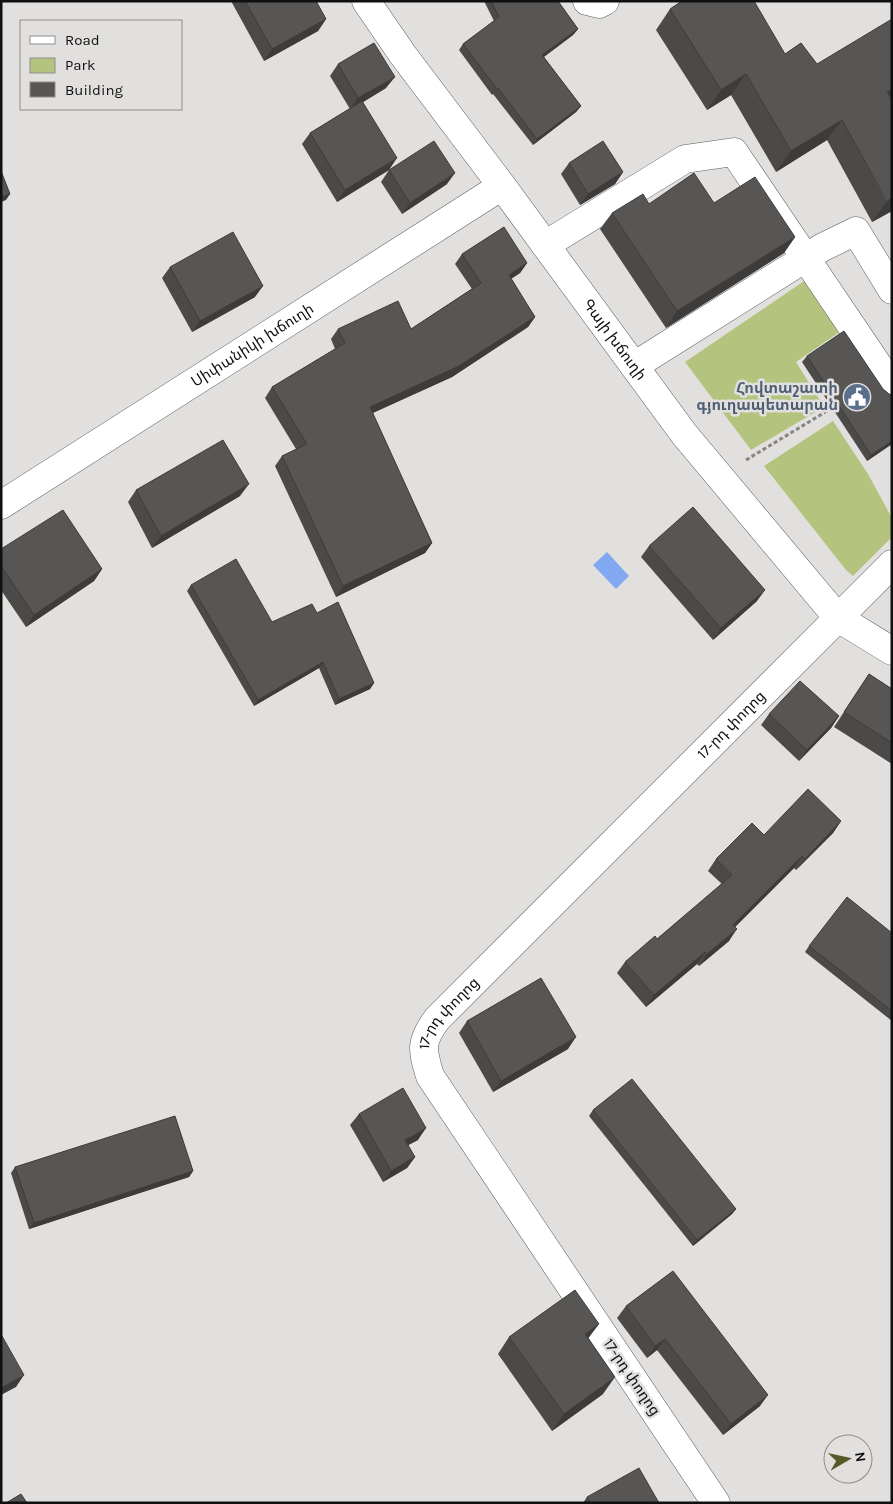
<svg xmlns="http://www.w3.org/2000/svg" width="893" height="1504" viewBox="0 0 893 1504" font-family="Karla,'Noto Sans Armenian',sans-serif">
<rect width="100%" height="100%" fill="#e2e0de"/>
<path fill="#b4c37e" d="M810 277 844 329 796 362 824 407 751 450 685 362Z
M833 421 868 474 892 518V537L853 576 846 570 764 466Z"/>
<path fill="#82a8f1" d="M607 552 629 576 616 589 593 565Z"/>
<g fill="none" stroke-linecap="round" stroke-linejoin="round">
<g stroke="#5d5c59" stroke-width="29">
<g id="minor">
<path d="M587 1 599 4 605 1"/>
<path d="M545 245 685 159 734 152 892 386"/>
<path d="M634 366 823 247 856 231 892 290"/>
<path id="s1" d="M716 1503 430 1076C422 1049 420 1042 437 1019L838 618"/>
</g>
</g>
<g stroke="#5d5c59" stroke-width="29">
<g id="major">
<path id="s2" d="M366 1 403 55 502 186 684 434 838 618 892 651"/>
<path id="s3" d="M1 505 502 186"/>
<path d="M838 618 892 564"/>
</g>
</g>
<path stroke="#878584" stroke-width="3" stroke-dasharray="4 2.5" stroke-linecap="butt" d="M746 460 827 411"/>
<use href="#minor" stroke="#fff" stroke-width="28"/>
<use href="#major" stroke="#fff" stroke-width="28"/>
</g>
<path fill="#4c4a48" d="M231 1H316L326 19 318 31 264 61Z
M484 1H558L578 29 573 35 544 57 581 106 576 112 533 145 493 94 492 95 459 50 463 44 494 21Z
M670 9 785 54 801 43 892 211 872 222 827 140 776 172 731 95 707 110 656 30Z
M338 64 386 88 363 102 389 170 337 202 302 144 310 133 350 109 330 76Z
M569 163 623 172 615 184 580 205 561 174Z
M389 170 447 184 402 214 381 182Z
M714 203 795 237 784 253 666 328 600 229 612 213 649 204Z
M462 254 527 263 520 273 511 279 535 317 528 327 452 377 372 413 432 543 425 553 336 597 275 466 282 456 296 449 265 398 272 387 335 349 331 339 338 329H411L472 289 455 264Z
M170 267 255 297 192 332 162 278Z
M807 356 883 389 889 394 892 395V444L867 461 802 362Z
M136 490 240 496 152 548 128 502Z
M649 546 757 601 713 640 641 557Z
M1 549 102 569 94 581 26 627 1 590Z
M191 585 272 622 317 613 374 683 370 689 335 705 319 668 254 706 187 591Z
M869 674 892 689V764L834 727Z
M769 714 839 716 831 728 799 761 761 725Z
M841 821 833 833 796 870 794 868 735 927 729 941 699 966 697 964 646 1007 617 973 625 962 657 939 722 884 708 871 716 859 764 835Z
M892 933V1021L805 952 809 946Z
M467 1021 568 1049 493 1092 459 1033Z
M593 1110 736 1209 732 1214 693 1246 589 1116Z
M359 1114 418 1140 408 1145 415 1157 407 1168 383 1182 350 1125Z
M15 1167 193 1171 189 1177 29 1229 11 1173Z
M626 1306 760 1406 723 1435 657 1350 647 1358 617 1318Z
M509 1337 588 1339 603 1394 552 1431 498 1354Z
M587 1497 659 1503H583Z"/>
<path fill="#3e3c3b" d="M326 19 318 31 264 61 272 49Z
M578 29 573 35 538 61 542 55Z
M746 74 731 95 707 110 721 90Z
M395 77 386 88 350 110 358 98Z
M892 89V101L887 92Z
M581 106 576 112 533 145 537 139Z
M842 120 827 140 776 172 791 151Z
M397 158 389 170 337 202 345 190Z
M623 172 615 184 580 205 588 194Z
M455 173 447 184 402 214 410 203Z
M10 194 6 200 1 202V197Z
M892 198V211L872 222 887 201Z
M795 237 784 253 666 328 677 311Z
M527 263 520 273 501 285 509 275Z
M263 286 255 297 192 332 200 321Z
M535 317 528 327 452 377 362 418 370 407Z
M892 441V444L867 461 871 455Z
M249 484 240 496 152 548 161 536Z
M432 543 425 553 336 597 343 586Z
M102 569 94 581 26 627 34 615Z
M765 590 757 601 713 640 721 628Z
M323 662 319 668 254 706 258 700Z
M374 683 370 689 335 705 339 699Z
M839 716 831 728 799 761 807 750Z
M841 821 833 833 796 870 805 859Z
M802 856 794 868 725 937 733 925Z
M737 929 729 941 699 966 707 954Z
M705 952 697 964 646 1007 654 995Z
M576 1037 568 1049 493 1092 501 1081Z
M426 1128 418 1140 397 1151 405 1140Z
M415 1157 407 1168 383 1182 391 1171Z
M193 1171 189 1177 29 1229 34 1223Z
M736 1209 732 1214 693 1246 697 1240Z
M599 1324 587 1340 585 1334Z
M665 1339 657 1350 647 1358 655 1346Z
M24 1375 16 1387 1 1395V1388Z
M615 1377 603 1394 552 1431 564 1414Z
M768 1395 760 1406 723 1435 731 1424Z"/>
<path fill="#585654" stroke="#3e3c3b" d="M245 1H316L326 19 272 49Z
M491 1H558L578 29 542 55 581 106 537 139 498 88 497 89 463 44 499 17Z
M682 1H754L785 54 801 43 817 64 892 19V89L887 92 892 100V198L887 201 842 120 791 151 746 74 721 90 670 9Z
M374 43 395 77 358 98 338 64Z
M362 101 397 158 345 190 310 133Z
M434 141 455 173 410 203 389 170Z
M603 141 623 172 588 194 569 163Z
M1 171 10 194 1 197Z
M694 173 714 203 755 177 795 237 677 311 612 213 643 194 649 204Z
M504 227 527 263 509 275 535 317 459 366 370 407 432 543 343 586 282 456 307 444 272 387 345 343 338 329 398 301 411 329 481 283 462 254Z
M233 232 263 286 200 321 170 267Z
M844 331 883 389 889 394 892 395V441L871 455 807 356Z
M223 440 249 484 161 536 136 490Z
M693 507 765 590 721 628 649 546Z
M63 510 102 569 34 615 1 566V549Z
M236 559 272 622 312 604 317 613 338 602 374 683 339 699 323 662 258 700 191 585Z
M869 674 892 689V743L844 712Z
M800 681 839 716 807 750 769 714Z
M808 789 841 821 805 859 802 856 733 925 737 929 707 954 705 952 654 995 625 962 655 936 657 939 732 875 716 859 752 823 764 835Z
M847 897 892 933V1011L809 946Z
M541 978 576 1037 501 1081 467 1021Z
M632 1079 736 1209 697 1240 593 1110Z
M403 1088 426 1128 405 1140 415 1157 391 1171 359 1114Z
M175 1116 193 1171 34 1223 15 1167Z
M673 1271 768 1395 731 1424 665 1339 655 1346 626 1306Z
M575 1290 599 1324 585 1334 615 1377 564 1414 509 1337Z
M2 1336 24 1375 1 1388V1337Z
M639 1468 659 1503H590L587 1497Z
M21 1494 27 1503H6Z"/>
<defs>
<g id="civic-disc" transform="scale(1.4375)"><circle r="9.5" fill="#5c6f8a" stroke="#e2e0de"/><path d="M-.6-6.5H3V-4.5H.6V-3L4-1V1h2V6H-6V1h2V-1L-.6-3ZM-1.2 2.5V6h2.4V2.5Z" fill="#fff"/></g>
</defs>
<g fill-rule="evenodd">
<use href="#civic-disc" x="857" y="397"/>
</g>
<g text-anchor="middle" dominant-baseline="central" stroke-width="5" stroke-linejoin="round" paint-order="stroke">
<g font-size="15" fill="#111010" stroke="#e2e0de">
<text stroke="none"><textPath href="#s2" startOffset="420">Գայի խճուղի</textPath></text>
<text stroke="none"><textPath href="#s3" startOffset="298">Սիփանիկի խճուղի</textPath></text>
<text stroke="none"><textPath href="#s1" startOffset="991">17-րդ փողոց</textPath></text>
<text stroke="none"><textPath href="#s1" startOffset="586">17-րդ փողոց</textPath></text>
<text transform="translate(632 1377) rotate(56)">17-րդ փողոց</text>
</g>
<g font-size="15" font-weight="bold" fill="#4e5e75" stroke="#e2e0de" text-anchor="end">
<text x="838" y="388">Հովտաշատի<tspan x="838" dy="17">գյուղապետարան</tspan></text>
</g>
</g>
<rect width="893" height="1504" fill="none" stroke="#111010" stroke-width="5"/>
<rect x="20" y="20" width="162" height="90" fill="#e2e0de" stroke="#8e8d8c"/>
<rect x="30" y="36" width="25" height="8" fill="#ffffff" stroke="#8e8d8c"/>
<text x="65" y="45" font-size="15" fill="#111010">Road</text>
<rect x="30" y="58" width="25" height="15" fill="#b4c37e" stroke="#8e8d8c"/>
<text x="65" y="70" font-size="15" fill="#111010">Park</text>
<rect x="30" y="82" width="25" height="15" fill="#585654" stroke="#8e8d8c"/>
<text x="65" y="95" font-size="15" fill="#111010">Building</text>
<g transform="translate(848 1459) rotate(81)"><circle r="24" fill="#e2e0de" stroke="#8e8d8c"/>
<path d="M0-4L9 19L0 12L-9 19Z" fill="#565a28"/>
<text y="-8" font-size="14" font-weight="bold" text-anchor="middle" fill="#111010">N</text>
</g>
</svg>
